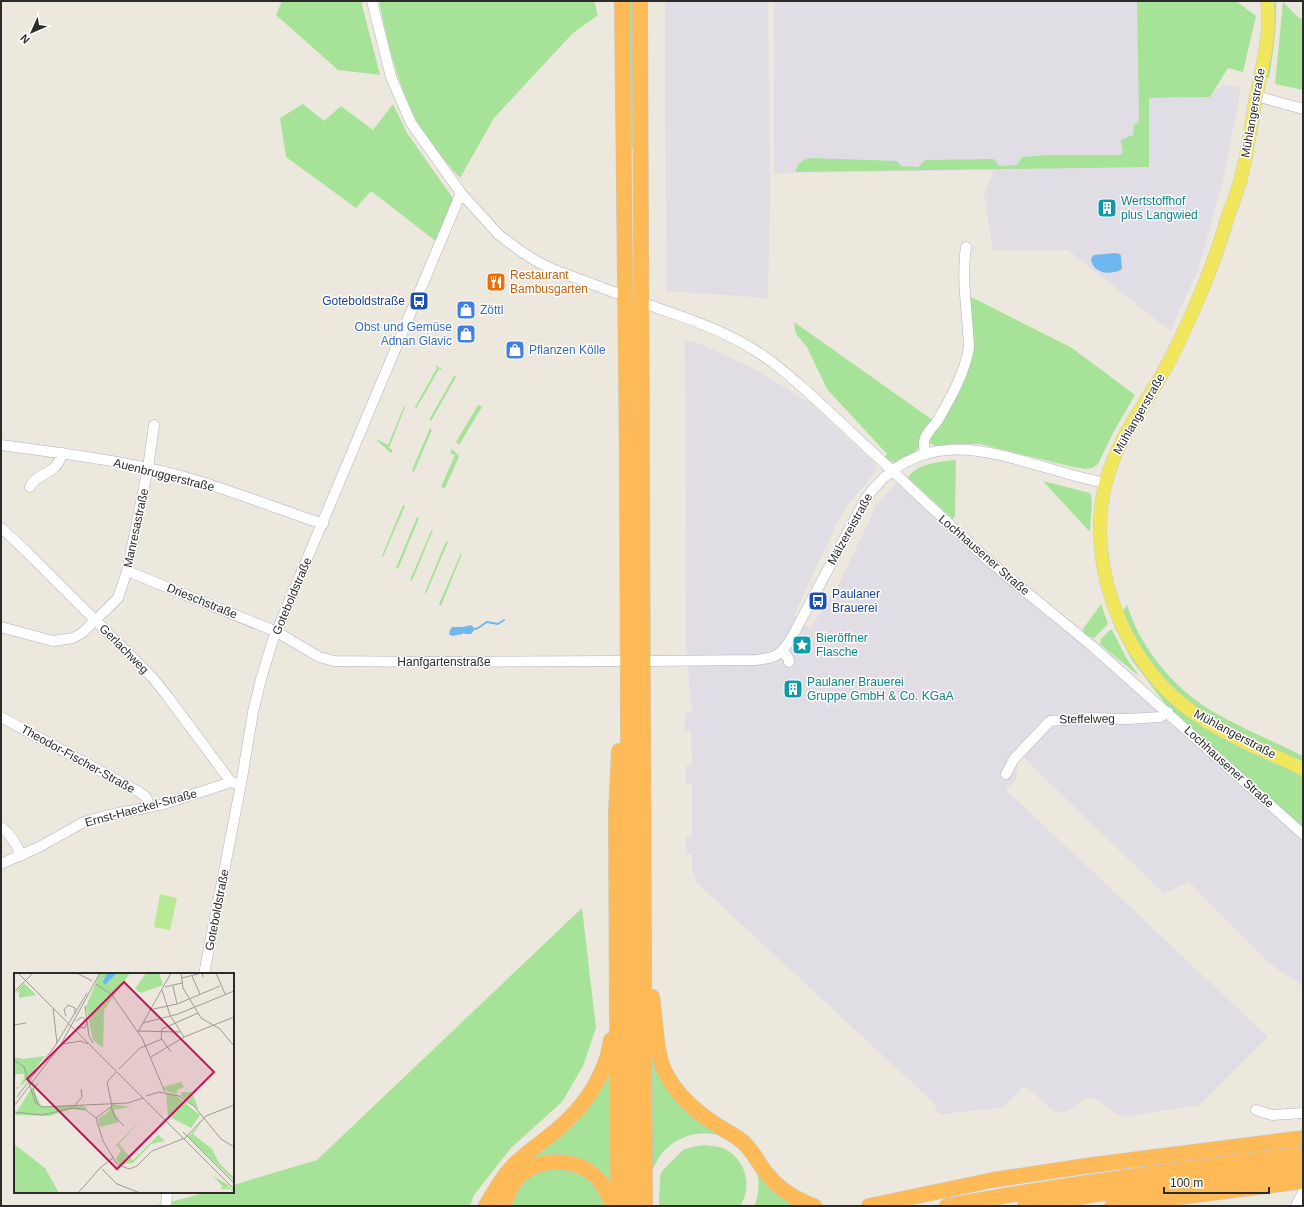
<svg xmlns="http://www.w3.org/2000/svg" width="1304" height="1207" viewBox="0 0 1304 1207" font-family="Arial,sans-serif">
<rect width="100%" height="100%" fill="#ede8dd"/>
<path fill="#e1dde5" d="M665 1H768L770 195 768 298 666 291Z
M774 1H1149V98L1210 97 1217 89 1225 85 1241 88 1223 180 1198 270 1170 331 1068 250H993L984 194 994 170 774 173Z
M685 340 703 345 756 370 810 403 873 462 877 467 875 473 848 504 837 523 794 615 810 629 841 580 877 504 897 482 908 478 994 559 1063 617 1084 634 1094 638 1114 656 1169 709 1303 829V986L1270 964 1189 882 1164 894 1022 756 1016 763 1017 772 1016 781 1005 789 1268 1037 1200 1105 1127 1116 1115 1113 1097 1099 1091 1098 1083 1099 1072 1109 1063 1113 1053 1111 1028 1088H1022L1004 1107 944 1114 940 1113 935 1111 936 1105 697 883 692 869V854H686V837L692 836V784H686V766L692 765 691 731H685V713H692L686 648Z"/>
<path fill="#a6e399" d="M282 1H361L380 75 338 70 276 15Z
M379 1H594L598 15 573 33 494 118 460 178C444 160 427 142 416 120 397 83 387 41 379 1Z
M626 1H636V148L627 149Z
M1137 1H1236L1256 16 1243 72 1228 68 1210 97 1149 98V71V167L795 172C798 163 801 160 811 158L897 161 901 166 918 167 925 160 994 159 999 166 1017 165 1022 157 1049 155H1120L1123 152 1121 140 1133 135 1134 125 1138 123 1139 117Z
M1271 1H1276C1277 27 1273 53 1269 78H1264Z
M1283 2 1298 17 1303 20V90L1275 84Z
M303 104 324 121 341 106 373 130 393 104 407 133 452 197 453 206 438 243 371 191 356 208 286 157 280 118Z
M969 296 1072 348 1135 395 1113 433 1098 464 1092 468 1085 469 1073 467 980 444H957L936 446 928 442 967 369Z
M794 322 934 421 921 439 919 447 915 452 896 462H891L884 458 887 454 827 389 807 347 796 334Z
M435 365 442 369V370L439 369 416 409 415 407 437 368 435 366Z
M454 376 456 377 431 421 429 420Z
M478 405 482 407 459 445 456 442Z
M404 406 405 407 389 448 393 450 391 453 374 438 388 445Z
M430 428 432 430 414 472 412 470Z
M452 449 458 455 459 457 445 488 441 487 455 455 450 453Z
M956 460 955 516 953 519 908 478C916 463 940 462 956 460Z
M1043 481 1090 493C1094 499 1090 522 1090 532Z
M403 505 405 506 383 557 382 556Z
M417 517 419 518 398 569 396 568Z
M432 529 433 530 412 581 410 580Z
M446 541 448 542 426 594 425 592Z
M461 553 462 554 441 606 439 604Z
M1101 604 1108 624 1094 638 1084 634 1083 629Z
M1127 605C1130 613 1133 621 1136 628 1152 661 1181 693 1212 711 1241 728 1273 741 1303 756V829L1169 709 1132 660 1114 626Z
M1110 630H1112L1128 661 1140 677 1100 644 1101 639Z
M582 908 596 1028 583 1066 562 1102 511 1148 474 1195 470 1206H148L163 1204 208 1192H233V1185L317 1160Z
M651 1028 660 1067 728 1135 805 1206H755C758 1195 760 1184 757 1173 755 1168 752 1163 749 1159 731 1129 693 1125 667 1148 660 1154 656 1163 652 1171Z
M612 1063 613 1193 553 1157 498 1206H491Z
M704 1145C711 1146 719 1146 725 1149 746 1160 753 1187 740 1206H659L660 1177 662 1171 683 1150 692 1147Z
M546 1166 586 1173 609 1206H508L521 1180Z"/>
<path fill="#b8ea95" d="M160 894 177 898 170 930 154 927Z"/>
<path fill="#6fb8ef" d="M1115 253 1120 254 1121 256 1122 269C1111 276 1092 274 1091 258L1094 255Z
M471 625 475 629 471 634H466L463 633V634L452 636 449 634 450 630 452 627H463Z"/>
<g fill="none" stroke-linecap="round" stroke-linejoin="round">
<path stroke="#6fb8ef" stroke-width="2" d="M475 629 478 628 487 622 498 624 504 620"/>
<g stroke="#b1b1be" stroke-width="11">
<path id="minor" d="M372 1 391 77 411 123 461 193 499 235 522 252 536 261 552 269 616 293
M1256 96 1303 109
M649 305C689 319 730 332 765 357 781 368 795 381 810 394L990 562 1092 646 1303 834
M1 445C68 454 137 462 202 482 242 495 282 510 323 524
M926 453C924 448 923 443 925 438 928 431 934 426 938 420 951 397 964 375 969 348 968 315 961 281 966 247
M30 487C36 472 57 476 62 453
M1 528 26 551 152 677 168 697 231 782
M127 571 277 632 319 657 334 661 424 662 618 661
M1 627 53 641 73 638 82 633 108 608 118 598 127 571 148 468 154 425
M783 652 788 658 789 662
M652 661 755 660C777 658 781 655 792 637L866 498C932 408 1021 468 1106 483
M1 717 139 792 146 797 150 807
M1006 774 1014 759 1050 721 1091 718 1128 719 1160 717 1168 712
M1 827C11 835 17 844 21 856
M1 864 39 847 84 822 105 816 164 804 231 782 237 784
M204 974 241 784 253 712 261 679 273 640 461 193
M1256 1110 1272 1115 1303 1113
M166 1206 167 1192
M1296 1206 1303 1192"/>
</g>
<g stroke="#c8c8c8" stroke-width="14">
<path id="major" d="M1267 1C1272 35 1261 70 1255 103 1251 126 1248 148 1243 170 1240 185 1234 199 1229 213 1220 243 1210 273 1197 302 1187 325 1176 349 1164 371 1146 403 1123 432 1111 466 1080 549 1118 656 1187 708 1221 734 1265 751 1303 769"/>
</g>
<g stroke="#c8c8c8" stroke-width="16">
<path id="highway" d="M622 1 627 461 630 1206
M640 1 645 1206
M652 997C656 1020 655 1051 665 1072 677 1096 696 1112 718 1126 726 1131 735 1135 743 1142 754 1152 758 1163 767 1174 776 1185 787 1194 800 1200 805 1202 809 1205 814 1206
M486 1206C494 1192 502 1177 514 1165 528 1151 544 1141 559 1128 580 1110 597 1087 606 1061 609 1054 609 1047 611 1040
M504 1206C507 1196 510 1186 517 1179 538 1156 577 1157 598 1179 605 1186 609 1197 613 1206
M618 1206 616 813 619 751
M869 1206 993 1180 1092 1165 1303 1138
M947 1206C1065 1184 1184 1169 1303 1154
M1025 1206 1134 1188 1303 1168
M1112 1206 1303 1181"/>
</g>
<use href="#minor" stroke="#fff" stroke-width="10"/>
<use href="#major" stroke="#f1e75d" stroke-width="13"/>
<use href="#highway" stroke="#feba56" stroke-width="15"/>
</g>
<defs>
<g id="building-square" transform="scale(1)"><rect x="-9" y="-9" width="18" height="18" rx="4" fill="#0f9aa8" stroke="#fff"/><path d="M-4-6H4V6H1V3H-1V6H-4ZM-2.5-4.3h1.7v1.8h-1.7ZM.8-4.3h1.7v1.8H.8ZM-2.5-1h1.7V.8h-1.7ZM.8-1h1.7V.8H.8Z" fill="#fff"/></g>
<g id="restaurant-square" transform="scale(1)"><rect x="-9" y="-9" width="18" height="18" rx="4" fill="#e8710a" stroke="#fff"/><path d="M-5-6h1v4h1v-4h1v4h1v-4h1v5L-1.5 .5V6h-2V.5L-5-1ZM5-6V6H3V1.5H1.5Q1.5-4 5-6Z" fill="#fff"/></g>
<g id="bus-square" transform="scale(1)"><rect x="-9" y="-9" width="18" height="18" rx="4" fill="#1a4fb4" stroke="#fff"/><path d="M-5-6H5V4H4V6H2V4H-2V6H-4V4H-5ZM-3.5-4V0h7V-4ZM-3.5 1.2v1.5H-2V1.2ZM2 1.2v1.5H3.5V1.2Z" fill="#fff"/></g>
<g id="shop-square" transform="scale(1)"><rect x="-9" y="-9" width="18" height="18" rx="4" fill="#3f7fe0" stroke="#fff"/><path d="M-5-2.5h2.3a2.7 3.5 0 0 1 5.4 0H5L5.5 6h-11ZM-1.5-2.5h3a1.5 2.3 0 0 0-3 0Z" fill="#fff"/></g>
<g id="sight-square" transform="scale(1)"><rect x="-9" y="-9" width="18" height="18" rx="4" fill="#0f9aa8" stroke="#fff"/><path d="M0-6L1.8-2.2L6-1.7L2.9 1.2L3.7 5.4L0 3.3L-3.7 5.4L-2.9 1.2L-6-1.7L-1.8-2.2Z" fill="#fff"/></g>
</defs>
<g fill-rule="evenodd">
<use href="#building-square" x="1107" y="208"/>
<use href="#restaurant-square" x="496" y="282"/>
<use href="#bus-square" x="419" y="301"/>
<use href="#shop-square" x="466" y="310"/>
<use href="#shop-square" x="466" y="334"/>
<use href="#shop-square" x="515" y="350"/>
<use href="#bus-square" x="818" y="601"/>
<use href="#sight-square" x="802" y="645"/>
<use href="#building-square" x="793" y="689"/>
</g>
<g text-anchor="middle" dominant-baseline="central" stroke-width="3" stroke-linejoin="round" paint-order="stroke">
<g font-size="12" fill="#2b2b2b" stroke="#fff">
<text transform="translate(1253 113) rotate(-80)">Mühlangerstraße</text>
<text transform="translate(1139 414) rotate(-60)">Mühlangerstraße</text>
<text transform="translate(164 475) rotate(14)">Auenbruggerstraße</text>
<text transform="translate(136 528) rotate(-78)">Manresastraße</text>
<text transform="translate(850 529) rotate(-61)">Mälzereistraße</text>
<text transform="translate(984 555) rotate(41)">Lochhausener Straße</text>
<text transform="translate(292 596) rotate(-67)">Goteboldstraße</text>
<text transform="translate(202 601) rotate(22)">Drieschstraße</text>
<text transform="translate(124 649) rotate(45)">Gerlachweg</text>
<text x="444" y="662">Hanfgartenstraße</text>
<text transform="translate(1087 719) rotate(-1)">Steffelweg</text>
<text transform="translate(1235 734) rotate(28)">Mühlangerstraße</text>
<text transform="translate(78 759) rotate(29)">Theodor-Fischer-Straße</text>
<text transform="translate(1229 767) rotate(42)">Lochhausener Straße</text>
<text transform="translate(141 808) rotate(-15)">Ernst-Haeckel-Straße</text>
<text transform="translate(217 910) rotate(-79)">Goteboldstraße</text>
</g>
<g font-size="12" fill="#0d838f" stroke="#fff" text-anchor="start">
<text x="1121" y="201">Wertstoffhof<tspan x="1121" dy="14">plus Langwied</tspan></text>
<text x="816" y="638">Bieröffner<tspan x="816" dy="14">Flasche</tspan></text>
<text x="807" y="682">Paulaner Brauerei<tspan x="807" dy="14">Gruppe GmbH &amp; Co. KGaA</tspan></text>
</g>
<g font-size="12" fill="#c56008" stroke="#fff" text-anchor="start">
<text x="510" y="275">Restaurant<tspan x="510" dy="14">Bambusgarten</tspan></text>
</g>
<g font-size="12" fill="#164399" stroke="#fff" text-anchor="end">
<text x="405" y="301">Goteboldstraße</text>
<text x="832" y="594" text-anchor="start">Paulaner<tspan x="832" dy="14">Brauerei</tspan></text>
</g>
<g font-size="12" fill="#366cbe" stroke="#fff" text-anchor="start">
<text x="480" y="310">Zöttl</text>
<text x="452" y="327" text-anchor="end">Obst und Gemüse<tspan x="452" dy="14">Adnan Glavic</tspan></text>
<text x="529" y="350">Pflanzen Kölle</text>
</g>
</g>
<g transform="translate(14 973)">
<rect width="220" height="220" fill="#ede8dd"/>
<path d="M86 0H116L90 37 89 75 79 67 72 34ZM132 0H145L149 12 127 20 121 16ZM10 10 22 22 5 25V18L0 21ZM31 83 12 108 0 119 3 115 0 114H5L10 105V101H2L1 108H0V84L9 86ZM167 109 170 114 163 117V121L152 118 149 114ZM18 114 27 133H71L73 136H57L36 143 1 142ZM169 119H178L185 137 166 122ZM152 120 160 121 186 142 177 155 154 143ZM99 131 117 134 99 137 106 149 86 154 84 146 94 139ZM128 146 105 171 116 184 119 187 144 162 151 168 137 171 119 190 105 191 102 186 107 177 102 172ZM189 147 179 161 198 176 205 190 220 205V208L174 164ZM0 171 31 195 45 220H0ZM199 203 216 213 209 215 215 214 220 217V220L216 216H206L209 214Z" fill="#a6e399"/>
<path d="M93 0H103L91 12 89 9Z" fill="#6fb8ef"/>
<path fill="none" stroke="#9f9c96" stroke-width="1" d="M4 0 220 216M63 0 78 8M167 0 169 15 187 45 206 56 220 73M202 0 211 21M178 3 186 21M168 5 188 0 189 4M82 11 98 22 128 65 151 119M159 13 163 31M151 14 168 10M148 17 156 42 170 64M0 19 19 0M71 33 75 63 79 70M39 35 43 70M135 37 163 31 206 13M52 43 50 37 54 32 61 35V41M62 48 68 44 73 48 71 55 63 54M129 50 164 41 220 18M0 52 12 50M124 58 166 59M124 59 157 0M48 71 67 68 74 71M157 79 147 65 148 56 184 40M137 84 170 64 220 44M0 87 10 94 21 129 28 134 114 130 129 125M105 96 126 75 148 66M93 109 102 99M24 110 19 116 24 132M132 123 145 119 165 123 180 133 207 166 220 174M3 124 41 73 73 20M0 133 46 73 86 0M60 133 68 124 67 116M97 134 101 144 110 153M0 139 28 142 59 135 72 137 82 145 89 168 103 191 115 196 123 193 138 178 171 165 192 143 220 132M82 145 98 133 93 109M169 159 220 210M88 196 103 211 126 220M64 220 87 194 99 185"/>
<path fill="#c2185b" fill-opacity="0.15" stroke="#c2185b" stroke-width="2" d="M110 9 200 99 103 196 13 106Z"/>
<rect width="220" height="220" fill="none" stroke="#2b2b2b" stroke-width="2"/>
</g>
<rect width="1304" height="1207" fill="none" stroke="#2b2b2b" stroke-width="4"/>
<g transform="translate(32 32) rotate(225)" stroke="#ffffff" stroke-width="3" paint-order="stroke">
<path d="M0-3L7 15L0 10L-7 15Z" fill="#2b2b2b"/>
<text y="-6" font-size="11" font-weight="bold" text-anchor="middle" fill="#2b2b2b">N</text>
</g>
<path d="M1164 1187v6h105v-6" fill="none" stroke="#2b2b2b" stroke-width="2"/>
<text x="1170" y="1187" font-size="12" fill="#2b2b2b" stroke="#ffffff" stroke-width="3" paint-order="stroke">100 m</text>
</svg>
